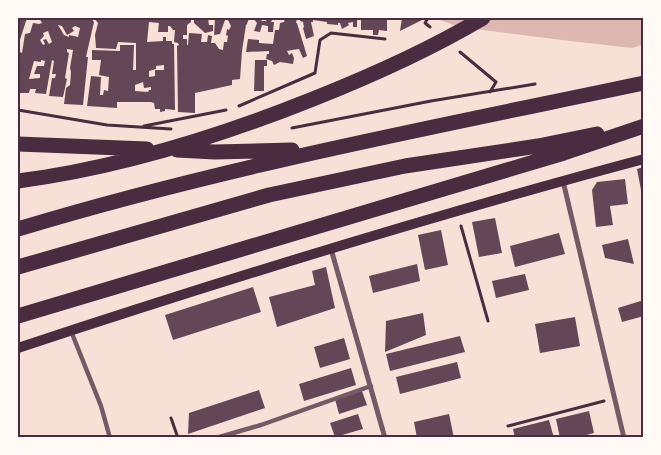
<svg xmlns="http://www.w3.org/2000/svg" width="661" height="455" viewBox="0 0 661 455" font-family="'Asap Condensed',sans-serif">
<rect width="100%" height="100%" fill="#f7e1d7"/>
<path fill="#dcb8b0" d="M435 18H643V45L632 48 570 41 459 27Z"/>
<path fill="#644757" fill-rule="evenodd" d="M18 18H27L18 46V34L19 30 18 29Z
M39 18H91L94 22 86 57H88L83 105 64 104 66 88 70 85 71 72 70 68 73 50 67 49V52L69 53 65 78 67 79 63 97 49 96 52 78H55L56 74H52L54 61 52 60 46 94 35 93 36 89H30L29 93H18V57L20 52 22 53 25 34 30 33 33 23 39 24 42 23ZM58 25 62 26 67 35 74 31 72 28 75 26 80 28 78 37 69 35V37L64 35ZM48 31 52 42 49 44 46 39 43 40 45 44 43 45 40 40 44 36 43 33ZM41 60 45 61 44 66H37L34 74H40V78L29 79 34 61 41 62Z
M94 18H136L142 20V18H191V22L187 25V35H183V39H187V45H188L189 33 202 34 201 42H207L208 35 212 36 211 43H215L219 49 223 50 224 42H227L228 36 226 35 227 29 229 30 231 26 228 20 233 19V18H249L247 24 246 25 242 51 240 79 232 80V85L195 93V113L178 112 177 46 179 45 178 43 174 42 175 30H173L170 26H168V32H158L159 23 149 22 147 42 163 41V37H166V41H172V44H174L175 110 165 109V111L160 112V109H155L154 103 151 102H117V108L87 106 91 76 101 77 100 95H103L104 90 108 91 109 77 99 75 101 60H92V50L120 51V45H134L133 70H136V43L118 42 116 49 96 48 95 35 98 23ZM164 65V70H155V76L149 77V71L156 69V66ZM143 82 144 88 151 87V90H149L148 92 135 91V85Z
M194 18H208L209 25H213V31L205 33 194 23Z
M220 18H223L225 20 220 34 214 35 215 19H219Z
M253 18H260L262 20 261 21H266L267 19 265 20 264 18H273L271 22H274L273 32H268V26L262 25 260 32 254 31 257 23Z
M285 18H297L296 23H297L307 56 303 58 299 49 292 50 287 51 289 55 292 53 294 58 293 64 280 62 274 65 272 61 266 59 267 54H269V51L246 52 248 39 259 40V43L273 44 275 30H279L280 23 284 22Z
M300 18H357V27H353V22L348 23 349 25 342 29 340 23H338V25L327 24V22L313 20V22H311L314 36 306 39 303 28 304 27 303 22 300 21Z
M361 18H387V31L379 30 378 35H373V30H361Z
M402 18H419L422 20 400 31Z
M255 60H267V66H264V91H254Z
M644 167V189L641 190 637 169Z
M625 179 628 204 610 206 613 225 596 227 592 190 597 182Z
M495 218 502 253 479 257 472 222Z
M441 230 448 265 425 270 418 235Z
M559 233 565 254 515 267 510 246Z
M628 239 634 264 605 258 602 245Z
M417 264 420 281 373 293 369 276Z
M326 267 335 308 277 327 269 297 315 285 312 271Z
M525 274 529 290 496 298 492 281Z
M253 287 261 312 173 340 165 315Z
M644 300V316L622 322 618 308Z
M423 313 426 335 385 352 386 321Z
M575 317 580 346 540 353 535 324Z
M460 336 465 352 390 371 386 354Z
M344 338 350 359 320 368 314 347Z
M457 362 461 378 400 394 396 377Z
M351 368 356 385 304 401 299 384Z
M259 390 265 408 188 434 189 413Z
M362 391 367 405 339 414 335 399Z
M589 411 594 433 575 438H560L556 419Z
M358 414 363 429 335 437 330 423Z
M449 414 454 438H417L414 422Z
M549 420 554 438H515L513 429Z"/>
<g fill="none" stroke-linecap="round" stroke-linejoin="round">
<path stroke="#4a2c40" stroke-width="3" d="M428 18 425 23 430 27
M460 52 496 82 490 92
M239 106 315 73 320 40 331 33 385 39
M18 110 107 125 171 129
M144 126 226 110
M292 128 431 101 535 84
M461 226 488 321
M171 418 178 438
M508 426 604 401"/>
<path stroke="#755966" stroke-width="4.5" d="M71 331 101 406 110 438
M216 438 261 425 371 386"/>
<path stroke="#755966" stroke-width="5" d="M563 181 624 438
M331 249 385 438"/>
<path stroke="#4a2c40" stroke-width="10" d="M18 348C224 280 433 215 644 159"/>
<path stroke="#4a2c40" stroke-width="15" d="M18 144 147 149
M177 150 215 152 292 150
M18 181C119 168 218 137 313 99 371 76 429 50 483 18
M18 229C223 167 434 127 644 83
M18 267 269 195 405 166 538 146 597 134
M18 316 564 153 644 126"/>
</g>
<rect width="661" height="455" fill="none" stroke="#fffaf5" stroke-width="38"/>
<rect x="19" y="19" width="623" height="417" fill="none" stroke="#4a2c40" stroke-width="2"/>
</svg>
